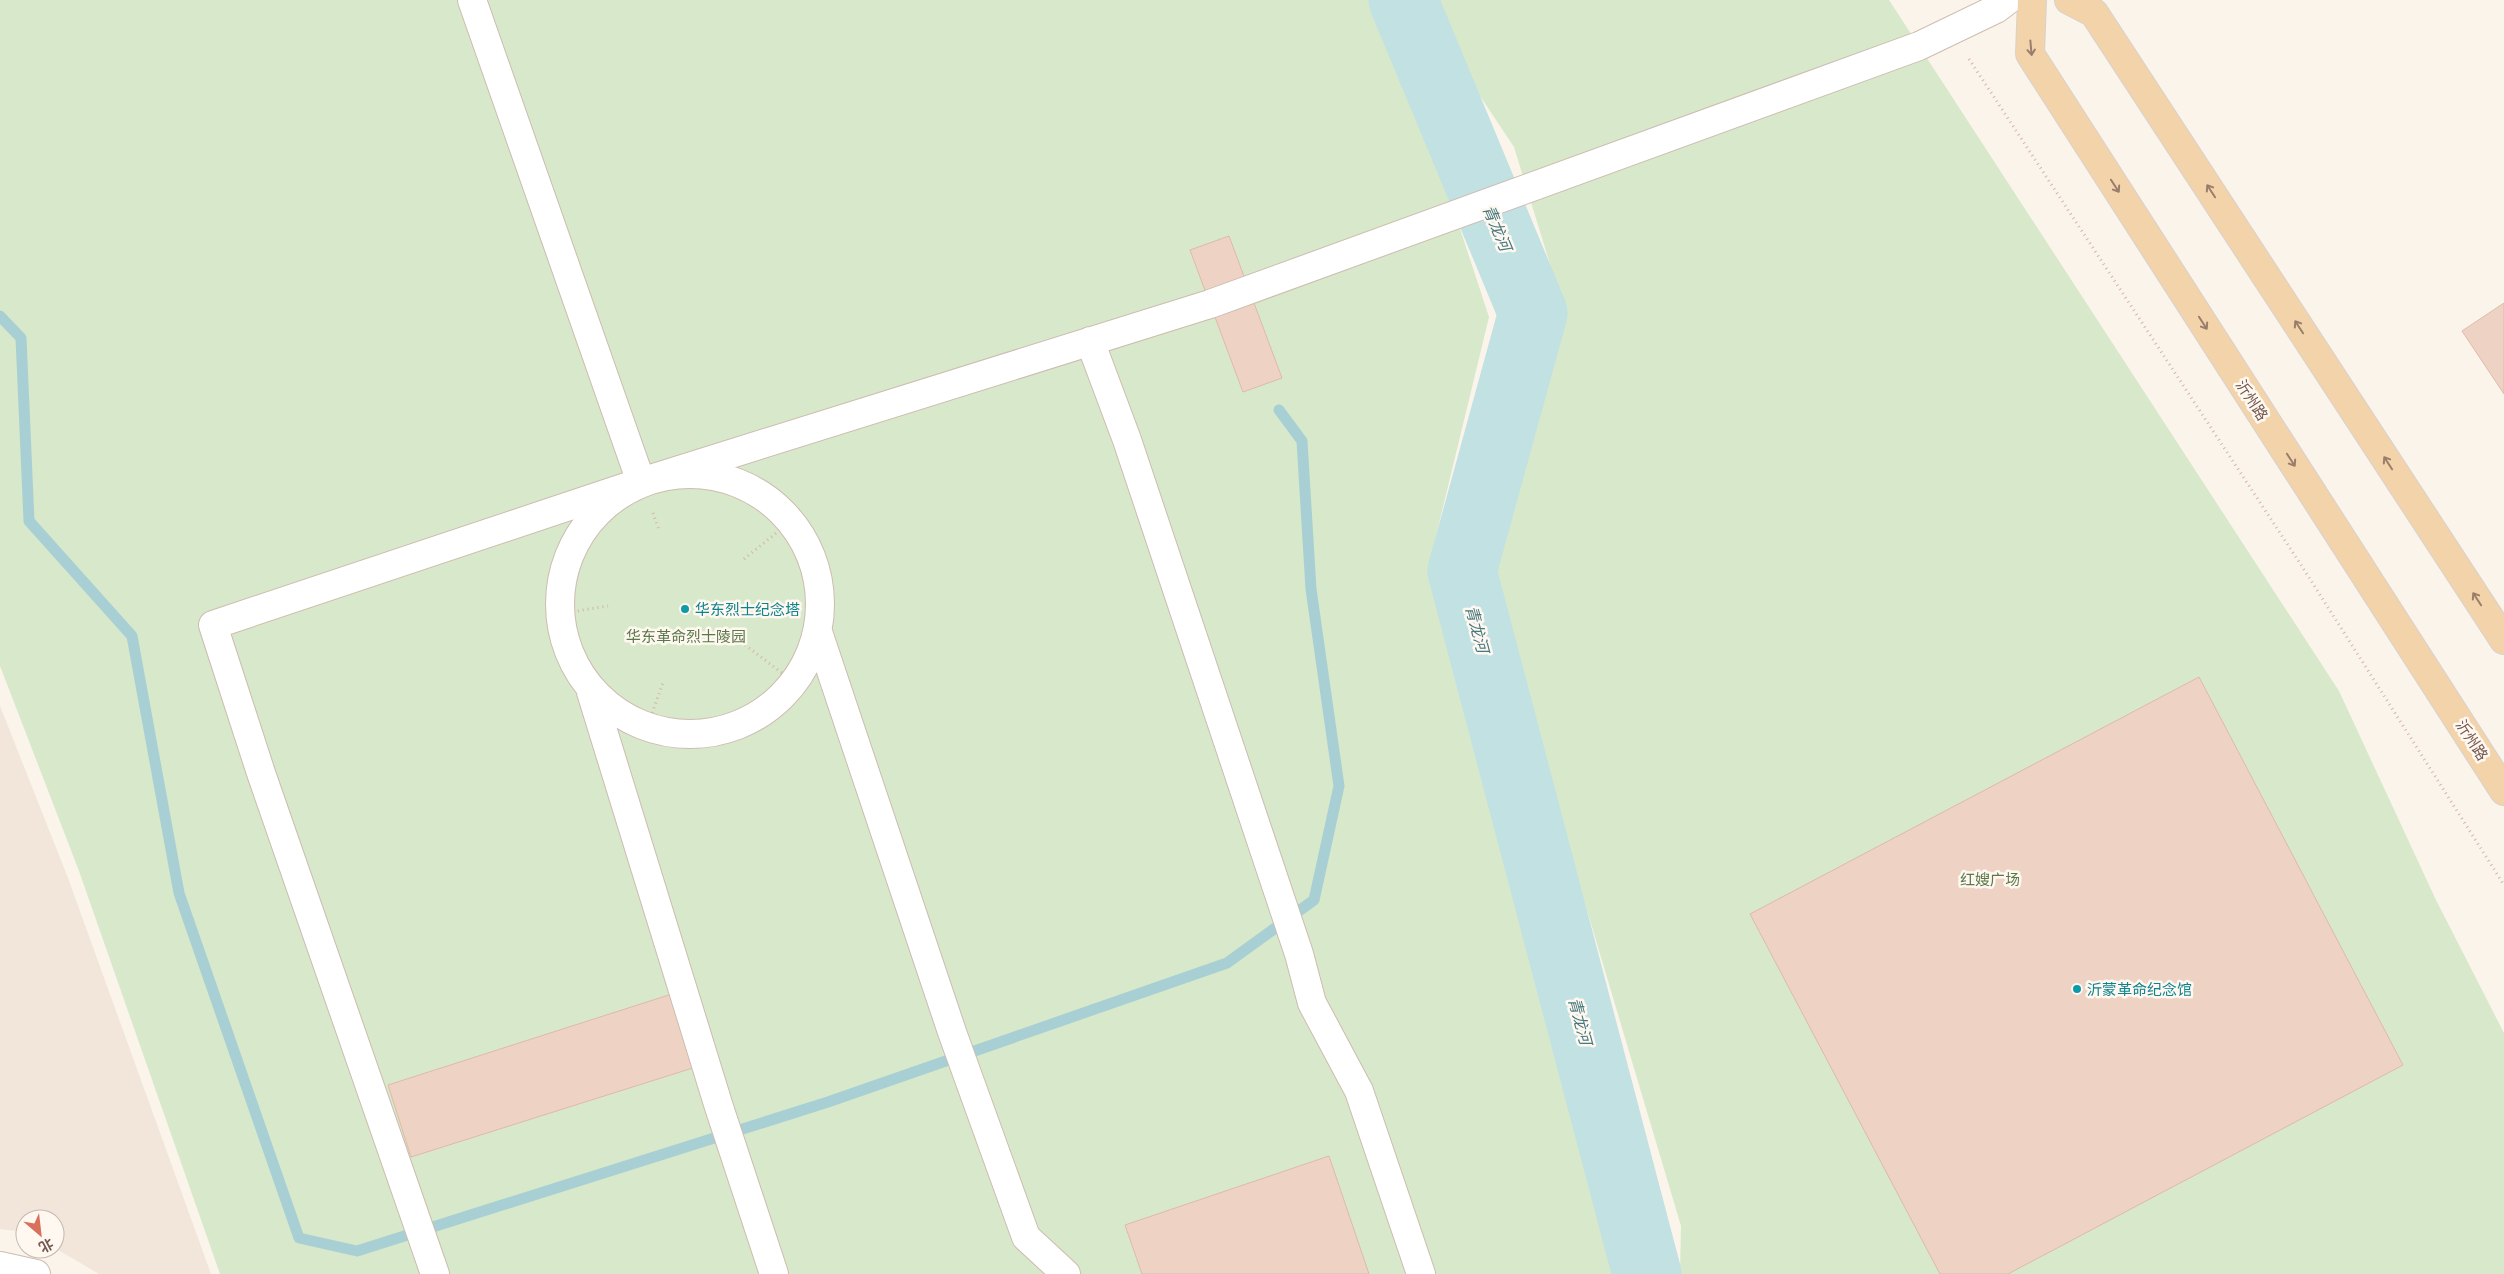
<svg xmlns="http://www.w3.org/2000/svg" width="2504" height="1274" viewBox="0 0 2504 1274" font-family="'Public Sans','Noto Sans SC',sans-serif">
<rect width="100%" height="100%" fill="#fbf4eb"/>
<path fill="#f2e5da" d="M0 706 68 878 211 1274H99L55 1248V1219H25V1232L0 1229Z"/>
<path fill="#d8e8ca" d="M0 0H1369L1442 174 1489 317 1428 569 1614 1262 1612 1274H220L79 871 0 666Z
M1439 0H1889L2339 691 2436 900 2504 1033V1274H1680L1681 1226 1486 571 1565 313 1514 147 1476 90Z"/>
<g fill="none" stroke-linecap="round" stroke-linejoin="round">
<path stroke="#a8d0d4" stroke-width="11" d="M0 316 21 338 29 521 132 636 179 893 299 1238 357 1251 828 1102 1227 963 1314 900 1339 786 1311 589 1302 441 1279 410"/>
<path stroke="#c1e1e3" stroke-width="69" d="M1403 0 1533 313 1462 571 1647 1274"/>
</g>
<path fill="#eed3c5" stroke="#dfb9a7" d="M1229 236 1282 378 1243 392 1190 250Z
M2504 303V394L2462 331Z
M2199 677 2403 1065 2008 1274H1940L1750 914Z
M675 993 699 1066 411 1157 388 1085Z
M1329 1156 1369 1274H1142L1125 1225Z"/>
<g fill="none" stroke-linecap="round" stroke-linejoin="round">
<g stroke="#cdbcb1" stroke-width="30">
<path id="minor" d="M472 0 641 482
M1090 341 1127 440 1299 954 1312 1003 1359 1091 1421 1274
M560 604a130 130 0 1 1 260 0a130 130 0 1 1-260 0Z
M818 632 952 1032 1026 1237 1066 1274
M591 692 719 1107 774 1274
M0 1266 36 1274
M435 1274 261 773 213 625 641 482 1210 304 1919 46 1996 9 2008 0"/>
</g>
<g stroke="#d8d1ce" stroke-width="30">
<path id="major" d="M2032 0 2030 54 2504 791
M2069 0 2094 13 2504 640"/>
</g>
<path stroke="#d3b6a8" stroke-width="3" stroke-dasharray="1 4" stroke-linecap="butt" d="M1969 59 2303 568 2504 885
M653 513 659 530
M744 559 791 521
M558 614 608 606
M745 645 794 682
M647 727 664 680"/>
<use href="#minor" stroke="#fff" stroke-width="28"/>
<use href="#major" stroke="#f3d3aa" stroke-width="28"/>
</g>
<defs><path id="oneway-shaft" d="M-6 0H5M1.5-3L5.5 0L1.5 3" fill="none" stroke-width="1.6" stroke-linecap="round" stroke-linejoin="round" transform="scale(1.25)"/></defs>
<g stroke="#9a7e6b">
<use href="#oneway-shaft" transform="translate(2031 48) rotate(85)"/>
<use href="#oneway-shaft" transform="translate(2115 186) rotate(57)"/>
<use href="#oneway-shaft" transform="translate(2211 191) rotate(-123)"/>
<use href="#oneway-shaft" transform="translate(2203 323) rotate(57)"/>
<use href="#oneway-shaft" transform="translate(2299 327) rotate(-123)"/>
<use href="#oneway-shaft" transform="translate(2291 460) rotate(57)"/>
<use href="#oneway-shaft" transform="translate(2388 463) rotate(-123)"/>
<use href="#oneway-shaft" transform="translate(2477 599) rotate(-123)"/>
</g>
<g fill="#0f9aa8" stroke="#fef8f1" stroke-width="2">
<circle cx="685" cy="609" r="5"/>
<circle cx="2077" cy="989" r="5"/>
</g>
<g text-anchor="middle" dominant-baseline="central" stroke-width="5" stroke-linejoin="round" paint-order="stroke">
<g font-size="15" fill="#745a50" stroke="#fef8f1">
<text transform="translate(2252 400) rotate(57)">沂州路</text>
<text transform="translate(2472 740) rotate(57)">沂州路</text>
</g>
<g font-size="15" fill="#0d838f" stroke="#fef8f1" text-anchor="start">
<text x="695" y="609">华东烈士纪念塔</text>
<text x="2087" y="989">沂蒙革命纪念馆</text>
</g>
<g font-size="15" fill="#5a7849" stroke="#fef8f1">
<text x="686" y="636">华东革命烈士陵园</text>
<text x="1990" y="879">红嫂广场</text>
</g>
<g font-size="16" font-style="italic" fill="#48797e" stroke="#fef8f1">
<text transform="translate(1497 228) rotate(67)">青龙河</text>
<text transform="translate(1477 629) rotate(75)">青龙河</text>
<text transform="translate(1580 1021) rotate(75)">青龙河</text>
</g>
</g>
<g transform="translate(40 1234) rotate(152)"><circle r="24" fill="#fef8f1" stroke="#c7b9b1"/>
<path d="M0-4L9 19L0 12L-9 19Z" fill="#d9705c"/>
<text y="-8" font-size="14" font-weight="bold" text-anchor="middle" fill="#745a50">北</text>
</g>
</svg>
